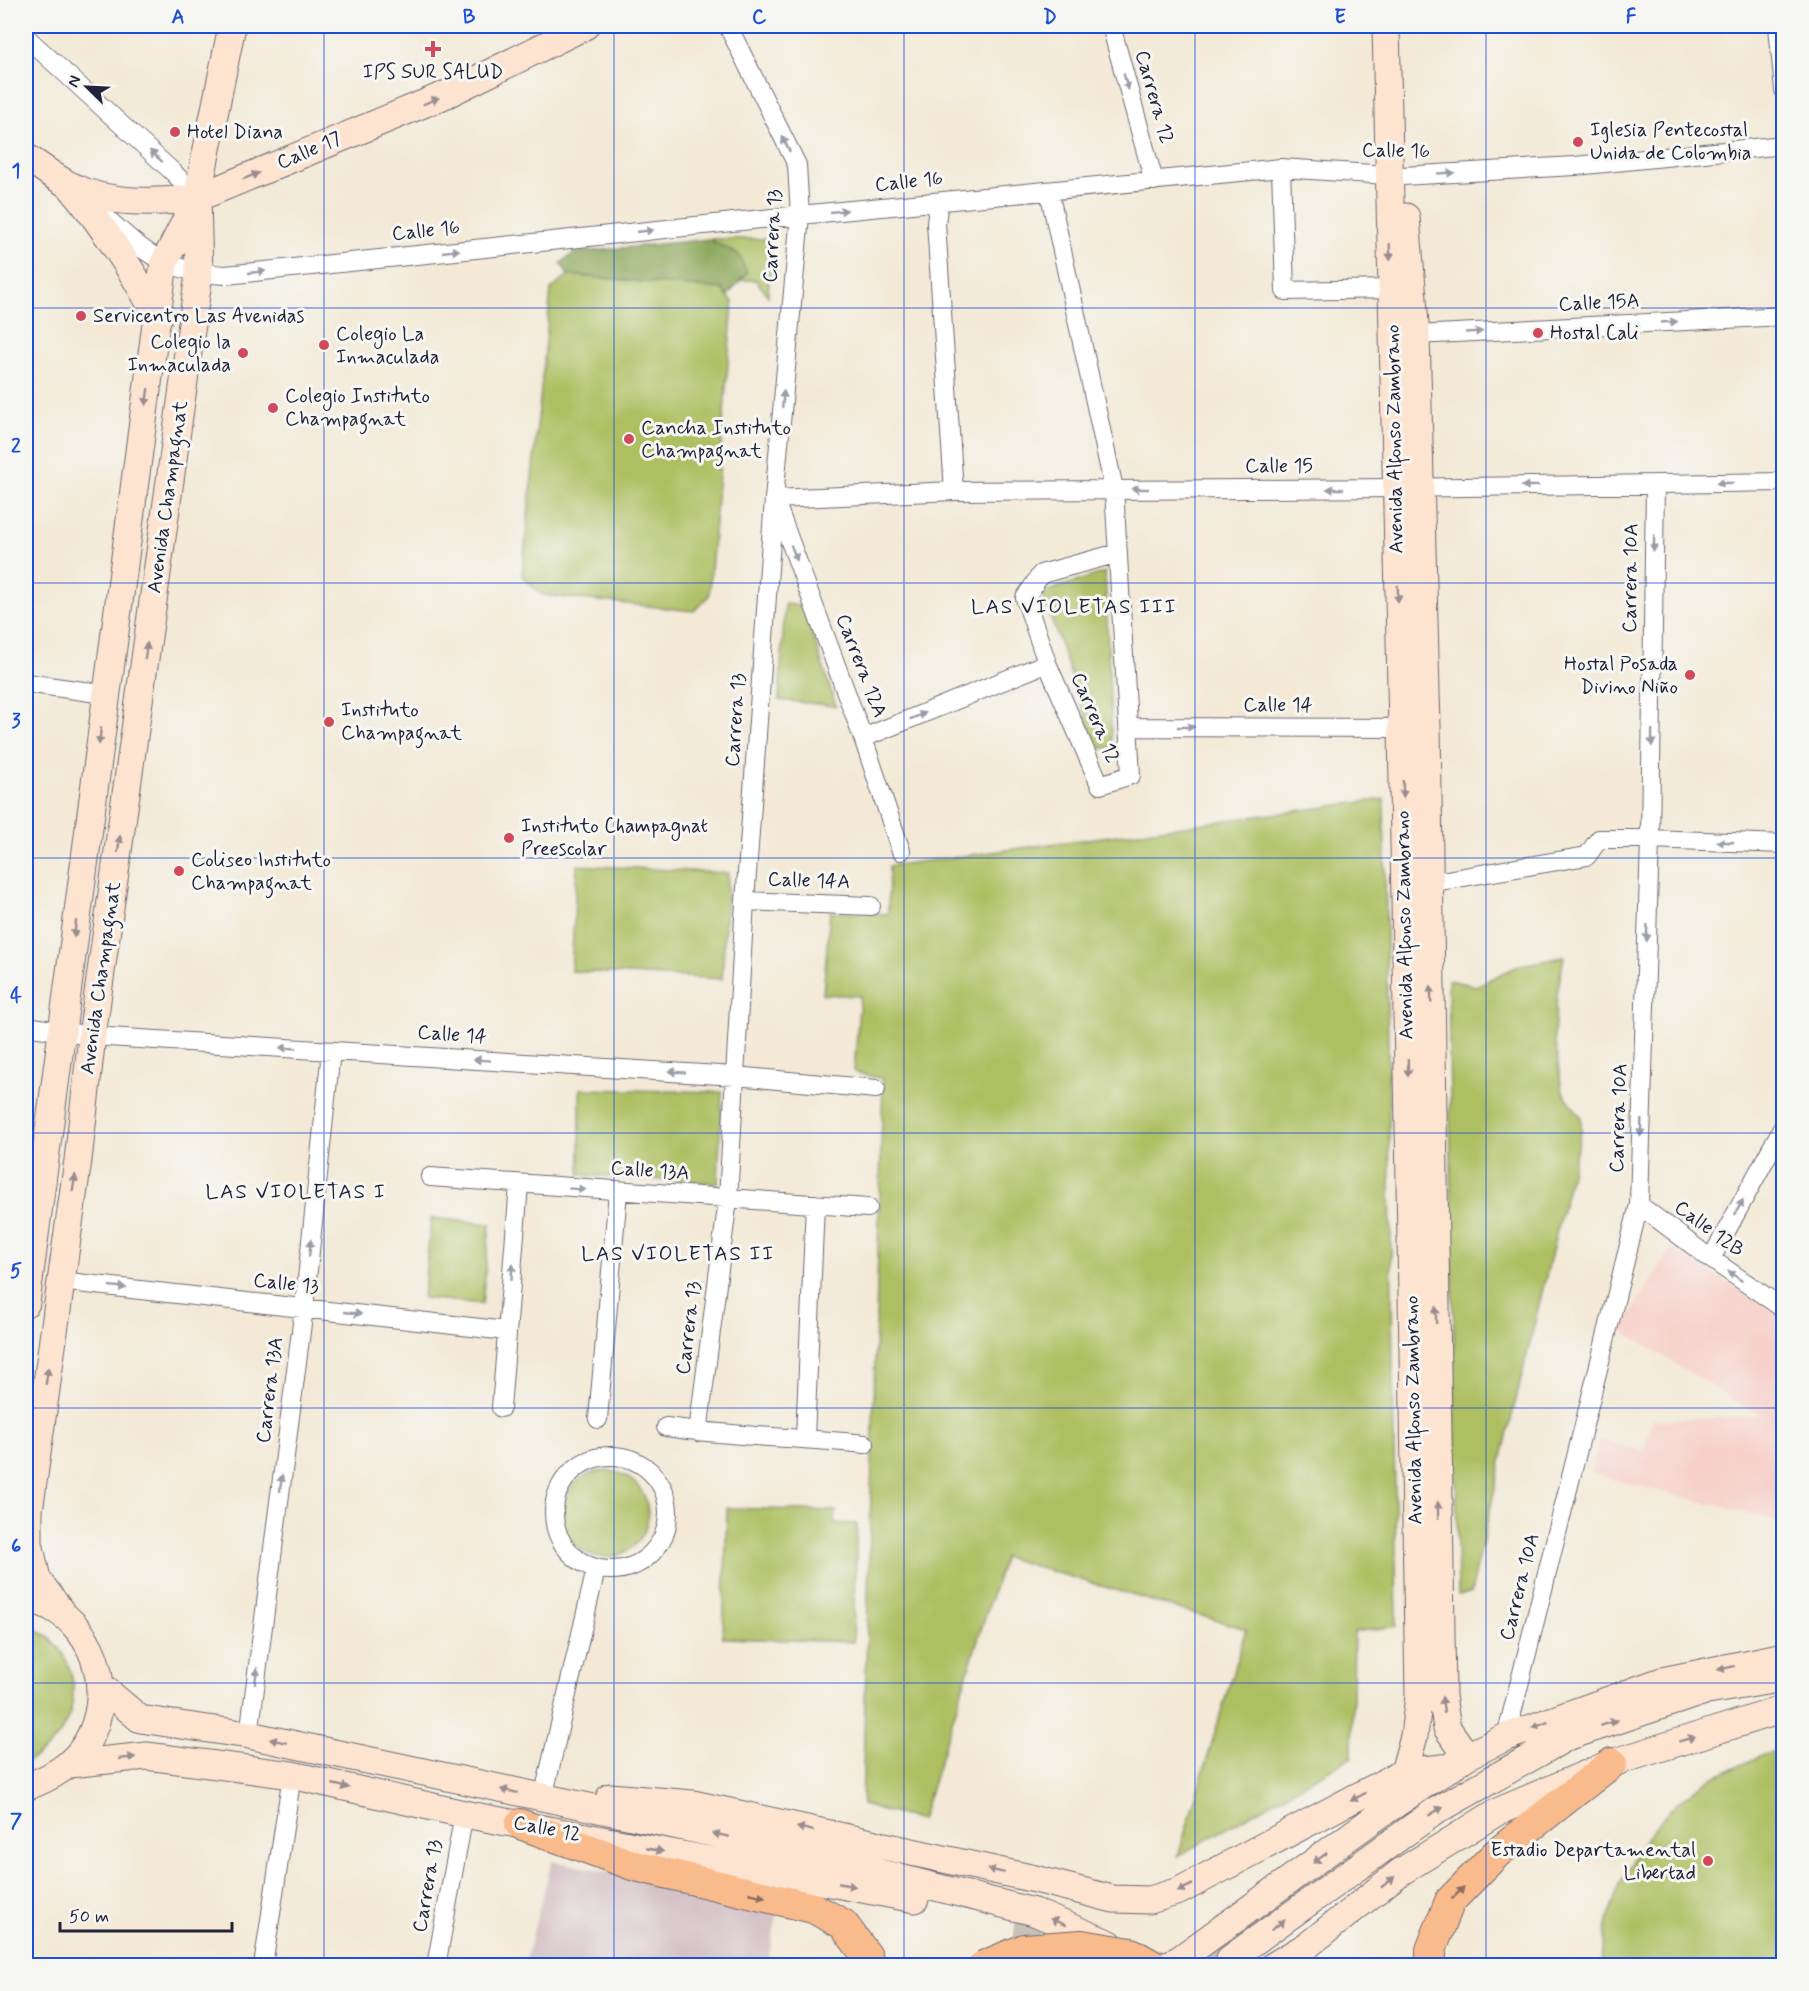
<svg xmlns="http://www.w3.org/2000/svg" width="1809" height="1991" viewBox="0 0 1809 1991" font-family="Mynerve,sans-serif">
<rect width="100%" height="100%" fill="#f6f6f2"/>
<filter id="ink" filterUnits="userSpaceOnUse"><feTurbulence type="fractalNoise" baseFrequency=".0167" numOctaves="2"/><feDisplacementMap in="SourceGraphic" scale="12" xChannelSelector="R" yChannelSelector="G"/><feConvolveMatrix kernelMatrix="1 2 1 2 8 2 1 2 1" color-interpolation-filters="sRGB"/></filter>
<filter id="wash" filterUnits="userSpaceOnUse"><feTurbulence type="fractalNoise" baseFrequency=".008" numOctaves="4" result="noise"/><feDisplacementMap in="SourceGraphic" scale="24" xChannelSelector="R" yChannelSelector="G"/><feGaussianBlur stdDeviation="1.35" result="paint"/><feColorMatrix in="noise" values="0 0 0 0 0 0 0 0 0 0 0 0 0 0 0 0 0 1.4 0 .05"/><feComposite in="paint" operator="in"/></filter>
<g filter="url(#wash)">
<rect width="100%" height="100%" fill="#f3e9d6"/>
<path fill="#f7d0ca" d="M1671 1248 1783 1316V1522L1591 1474 1599 1440 1644 1451 1652 1420 1760 1416 1621 1330Z"/>
<path fill="#d2bec2" d="M552 1861 779 1906 767 1965 524 1966Z"/>
<path fill="#aebf62" stroke="#68704e" stroke-width="1.5" d="M709 239H772L768 296 756 280H740L747 273Z
M568 275 722 289 733 302 709 596 694 611 542 595 522 576 551 290Z
M1105 572 1112 747 1097 749 1042 593Z
M785 604 803 606 836 706 779 700Z
M1384 799 1397 1626 1354 1632 1352 1757 1178 1856 1246 1629 1004 1557 921 1820 862 1805 883 1079 854 1072 860 996 823 994 830 912 888 914 889 866Z
M577 865 728 873 722 979 571 971Z
M1564 957 1557 994 1554 1036 1562 1091 1581 1117V1132L1502 1457 1471 1593 1458 1595 1448 980 1476 986 1520 965Z
M580 1089 722 1092 718 1183 580 1175Z
M431 1218 490 1224 482 1304 423 1298Z
M562 1514a43 43 0 1 1 86 0a43 43 0 1 1-86 0Z
M727 1508 836 1511 835 1523 857 1524 853 1642 723 1638Z
M26 1624C91 1651 87 1733 26 1762Z
M1783 1749V1965H1602C1604 1898 1639 1832 1692 1791 1708 1779 1726 1771 1745 1763 1757 1758 1770 1752 1783 1749Z"/>
<path fill="#8aa658" stroke="#56644a" stroke-width="1.5" d="M709 239 739 255 747 273 727 296 722 289 568 275 561 263 574 253Z"/>
</g>
<g filter="url(#ink)">
<g fill="none" stroke-linecap="round" stroke-linejoin="round">
<path stroke="#c9c1b7" stroke-width="27" stroke-dasharray="27 14" stroke-linecap="butt" d="M1015 1923 1036 1925 1060 1934
M1160 1963 1199 1965 1230 1959"/>
<g stroke="#6b6871" stroke-width="20">
<path id="street" d="M1111 26 1154 181
M1778 26 1784 90
M26 37 174 173 197 198
M1281 168 1285 291 1391 289
M1049 191 1114 489 1131 775 1100 785 1047 663 1025 598 1041 574 1118 553
M939 202 936 223 954 491
M104 216C147 255 166 272 226 275L800 215 1281 168 1402 176 1575 166 1784 145
M1416 335 1784 316
M774 499 954 491 1396 488 1784 482
M777 506 863 738 901 851
M26 683 105 694
M1128 727 1411 728
M863 738 1047 663
M1429 883 1587 856 1599 839H1650L1784 844
M745 901 871 906
M26 1026 92 1036 735 1076 876 1089
M430 1177 868 1208
M1639 1205 1711 1259 1784 1309
M1711 1259 1784 1125
M60 1281 507 1331
M501 1408 519 1185
M598 1419 618 1192
M666 1427C732 1437 799 1437 865 1444
M698 1432 728 1199 745 901 774 499 800 215 797 165 728 26
M805 1438 815 1204
M554 1513a57 57 0 1 1 114 0a57 57 0 1 1-114 0Z
M249 1735 304 1308 331 1051
M1506 1737 1639 1205 1650 839 1655 484
M543 1798 596 1569
M263 1966 292 1775
M436 1966 464 1814"/>
</g>
<g stroke="#6b6871" stroke-width="29">
<path id="secondary" d="M26 157C40 166 54 177 69 185 108 205 155 203 197 198L447 94 585 26
M70 186C104 227 133 271 158 318
M1406 217 1416 335 1427 727 1442 1696 1447 1728 1467 1756
M26 1303 164 263 195 202
M26 1597C35 1599 42 1603 51 1607 98 1632 114 1696 87 1742 73 1766 50 1778 26 1787
M62 1613 37 1579 29 1543V1511L78 1160 92 1036 199 274 197 198 232 26
M101 1686 140 1719 249 1735 778 1847 1034 1912 1110 1944
M69 1764 147 1756 292 1775 464 1814 915 1899
M610 1797 693 1804 1035 1879 1113 1899 1150 1900 1179 1891 1404 1772 1452 1767
M1379 1815 1404 1772 1414 1736 1419 1696 1402 728 1386 26
M1230 1959 1434 1812 1567 1737 1702 1692 1784 1678
M1166 1966 1180 1959 1379 1815 1467 1756 1506 1737 1662 1681 1784 1656
M1273 1966 1308 1945 1399 1873 1497 1812 1612 1763 1784 1709"/>
</g>
<g stroke="#6b6871" stroke-width="32">
<path id="primary" d="M520 1824 635 1866 813 1908 843 1924 867 1956 869 1966
M1431 1966V1950L1450 1901 1497 1853 1612 1763"/>
</g>
<use href="#street" stroke="#fff" stroke-width="18"/>
<use href="#secondary" stroke="#fde4d1" stroke-width="27"/>
<use href="#primary" stroke="#fabb8c" stroke-width="30"/>
<g stroke="#6b6871" stroke-width="32" stroke-linecap="butt">
<path id="primary-bridge" d="M983 1966 1024 1949 1082 1945 1131 1953 1154 1966"/>
</g>
<use href="#primary-bridge" stroke="#fabb8c" stroke-width="30"/>
</g>
<defs><path id="oneway-solid" d="M-6-.8H1V-3.2L6.5 0L1 3.2V.8H-6Z" transform="scale(1.5)"/></defs>
<g fill="#9c9ca7">
<use href="#oneway-solid" transform="translate(1126 82) rotate(74)"/>
<use href="#oneway-solid" transform="translate(786 144) rotate(-116)"/>
<use href="#oneway-solid" transform="translate(156 156) rotate(-138)"/>
<use href="#oneway-solid" transform="translate(1446 173) rotate(-3)"/>
<use href="#oneway-solid" transform="translate(839 211) rotate(-6)"/>
<use href="#oneway-solid" transform="translate(645 231) rotate(-6)"/>
<use href="#oneway-solid" transform="translate(451 251) rotate(-6)"/>
<use href="#oneway-solid" transform="translate(257 272) rotate(-6)"/>
<use href="#oneway-solid" transform="translate(1669 322) rotate(-3)"/>
<use href="#oneway-solid" transform="translate(1474 332) rotate(-3)"/>
<use href="#oneway-solid" transform="translate(783 399) rotate(-85)"/>
<use href="#oneway-solid" transform="translate(1725 483) rotate(179)"/>
<use href="#oneway-solid" transform="translate(1530 486) rotate(179)"/>
<use href="#oneway-solid" transform="translate(1140 489) rotate(180)"/>
<use href="#oneway-solid" transform="translate(1335 489) rotate(180)"/>
<use href="#oneway-solid" transform="translate(1654 543) rotate(91)"/>
<use href="#oneway-solid" transform="translate(794 553) rotate(69)"/>
<use href="#oneway-solid" transform="translate(918 716) rotate(-22)"/>
<use href="#oneway-solid" transform="translate(1186 727)"/>
<use href="#oneway-solid" transform="translate(1652 738) rotate(91)"/>
<use href="#oneway-solid" transform="translate(1725 842) rotate(-178)"/>
<use href="#oneway-solid" transform="translate(1647 933) rotate(92)"/>
<use href="#oneway-solid" transform="translate(288 1048) rotate(-177)"/>
<use href="#oneway-solid" transform="translate(482 1060) rotate(-176)"/>
<use href="#oneway-solid" transform="translate(677 1072) rotate(-176)"/>
<use href="#oneway-solid" transform="translate(1641 1128) rotate(92)"/>
<use href="#oneway-solid" transform="translate(577 1189) rotate(4)"/>
<use href="#oneway-solid" transform="translate(1739 1207) rotate(-62)"/>
<use href="#oneway-solid" transform="translate(310 1248) rotate(-84)"/>
<use href="#oneway-solid" transform="translate(512 1272) rotate(-86)"/>
<use href="#oneway-solid" transform="translate(1735 1276) rotate(-145)"/>
<use href="#oneway-solid" transform="translate(118 1287) rotate(6)"/>
<use href="#oneway-solid" transform="translate(353 1313) rotate(6)"/>
<use href="#oneway-solid" transform="translate(281 1483) rotate(-83)"/>
<use href="#oneway-solid" transform="translate(256 1676) rotate(-83)"/>
</g>
<g fill="#9a8d8e">
<use href="#oneway-solid" transform="translate(431 101) rotate(-23)"/>
<use href="#oneway-solid" transform="translate(251 176) rotate(-23)"/>
<use href="#oneway-solid" transform="translate(1390 252) rotate(88)"/>
<use href="#oneway-solid" transform="translate(147 397) rotate(98)"/>
<use href="#oneway-solid" transform="translate(1398 594) rotate(88)"/>
<use href="#oneway-solid" transform="translate(146 651) rotate(-82)"/>
<use href="#oneway-solid" transform="translate(100 736) rotate(97)"/>
<use href="#oneway-solid" transform="translate(1403 789) rotate(89)"/>
<use href="#oneway-solid" transform="translate(119 844) rotate(-82)"/>
<use href="#oneway-solid" transform="translate(75 929) rotate(97)"/>
<use href="#oneway-solid" transform="translate(1431 994) rotate(-91)"/>
<use href="#oneway-solid" transform="translate(1408 1068) rotate(89)"/>
<use href="#oneway-solid" transform="translate(74 1183) rotate(-81)"/>
<use href="#oneway-solid" transform="translate(1436 1315) rotate(-91)"/>
<use href="#oneway-solid" transform="translate(47 1376) rotate(-82)"/>
<use href="#oneway-solid" transform="translate(1438 1510) rotate(-91)"/>
<use href="#oneway-solid" transform="translate(1726 1668) rotate(168)"/>
<use href="#oneway-solid" transform="translate(1443 1705) rotate(-98)"/>
<use href="#oneway-solid" transform="translate(1609 1723) rotate(-19)"/>
<use href="#oneway-solid" transform="translate(1540 1725) rotate(160)"/>
<use href="#oneway-solid" transform="translate(1687 1739) rotate(-17)"/>
<use href="#oneway-solid" transform="translate(278 1741) rotate(-168)"/>
<use href="#oneway-solid" transform="translate(127 1758) rotate(-6)"/>
<use href="#oneway-solid" transform="translate(341 1786) rotate(13)"/>
<use href="#oneway-solid" transform="translate(509 1791) rotate(-168)"/>
<use href="#oneway-solid" transform="translate(1358 1797) rotate(152)"/>
<use href="#oneway-solid" transform="translate(1436 1811) rotate(-32)"/>
<use href="#oneway-solid" transform="translate(805 1829) rotate(-168)"/>
<use href="#oneway-solid" transform="translate(721 1835) rotate(-168)"/>
<use href="#oneway-solid" transform="translate(655 1850) rotate(11)"/>
<use href="#oneway-solid" transform="translate(1320 1858) rotate(144)"/>
<use href="#oneway-solid" transform="translate(996 1871) rotate(-168)"/>
<use href="#oneway-solid" transform="translate(1388 1882) rotate(-38)"/>
<use href="#oneway-solid" transform="translate(847 1885) rotate(11)"/>
<use href="#oneway-solid" transform="translate(1185 1888) rotate(154)"/>
<use href="#oneway-solid" transform="translate(1058 1922) rotate(-157)"/>
<use href="#oneway-solid" transform="translate(1278 1925) rotate(-36)"/>
</g>
<g fill="#8e6e64">
<use href="#oneway-solid" transform="translate(1458 1893) rotate(-45)"/>
<use href="#oneway-solid" transform="translate(757 1895) rotate(13)"/>
</g>
</g>
<path fill="none" stroke="#1d4ed8" stroke-width="1.5" stroke-opacity="0.55" d="M324 26V1966M614 26V1966M904 26V1966M1195 26V1966M1486 26V1966M26 308H1784M26 583H1784M26 858H1784M26 1133H1784M26 1408H1784M26 1683H1784"/>
<g fill="#d1495b" stroke="#f6f6f2" stroke-width="2">
<path d="M430 40h6v6h6v6h-6v6h-6v-6h-6v-6h6z"/>
<circle cx="175" cy="132" r="6"/>
<circle cx="1578" cy="142" r="6"/>
<circle cx="81" cy="316" r="6"/>
<circle cx="1538" cy="333" r="6"/>
<circle cx="324" cy="345" r="6"/>
<circle cx="243" cy="353" r="6"/>
<circle cx="273" cy="408" r="6"/>
<circle cx="629" cy="439" r="6"/>
<circle cx="1690" cy="675" r="6"/>
<circle cx="329" cy="722" r="6"/>
<circle cx="509" cy="838" r="6"/>
<circle cx="179" cy="871" r="6"/>
<circle cx="1708" cy="1861" r="6"/>
</g>
<g text-anchor="middle" dominant-baseline="central" stroke-width="6" stroke-linejoin="round" paint-order="stroke">
<g font-size="20" fill="#22223b" stroke="#f6f6f2" text-anchor="start">
<text x="433" y="72" text-anchor="middle">IPS SUR SALUD</text>
<text x="1590" y="130">Iglesia Pentecostal<tspan x="1590" dy="23">Unida de Colombia</tspan></text>
<text x="187" y="132">Hotel Diana</text>
<text x="93" y="316">Servicentro Las Avenidas</text>
<text x="1550" y="333">Hostal Cali</text>
<text x="336" y="334">Colegio La<tspan x="336" dy="23">Inmaculada</tspan></text>
<text x="231" y="342" text-anchor="end">Colegio la<tspan x="231" dy="23">Inmaculada</tspan></text>
<text x="285" y="396">Colegio Instituto<tspan x="285" dy="23">Champagnat</tspan></text>
<text x="641" y="428">Cancha Instituto<tspan x="641" dy="23">Champagnat</tspan></text>
<text x="1678" y="664" text-anchor="end">Hostal Posada<tspan x="1678" dy="23">Divino Niño</tspan></text>
<text x="341" y="710">Instituto<tspan x="341" dy="23">Champagnat</tspan></text>
<text x="521" y="826">Instituto Champagnat<tspan x="521" dy="23">Preescolar</tspan></text>
<text x="191" y="860">Coliseo Instituto<tspan x="191" dy="23">Champagnat</tspan></text>
<text x="1696" y="1850" text-anchor="end">Estadio Departamental<tspan x="1696" dy="23">Libertad</tspan></text>
</g>
<g font-size="20" fill="#22223b" stroke="#f6f6f2">
<text transform="translate(1154 97) rotate(74)">Carrera 12</text>
<text transform="translate(309 151) rotate(-23)">Calle 17</text>
<text transform="translate(1396 151) rotate(1)">Calle 16</text>
<text transform="translate(909 182) rotate(-6)">Calle 16</text>
<text transform="translate(426 231) rotate(-6)">Calle 16</text>
<text transform="translate(773 236) rotate(-87)">Carrera 13</text>
<text transform="translate(1599 303) rotate(-3)">Calle 15A</text>
<text transform="translate(1395 439) rotate(-91)">Avenida Alfonso Zambrano</text>
<text x="1279" y="466">Calle 15</text>
<text transform="translate(168 497) rotate(-82)">Avenida Champagnat</text>
<text transform="translate(1631 578) rotate(-89)">Carrera 10A</text>
<text transform="translate(861 666) rotate(69)">Carrera 12A</text>
<text x="1278" y="705">Calle 14</text>
<text transform="translate(1095 718) rotate(67)">Carrera 12</text>
<text transform="translate(736 720) rotate(-86)">Carrera 13</text>
<text transform="translate(809 881) rotate(2)">Calle 14A</text>
<text transform="translate(1405 925) rotate(-91)">Avenida Alfonso Zambrano</text>
<text transform="translate(101 978) rotate(-82)">Avenida Champagnat</text>
<text transform="translate(452 1035) rotate(4)">Calle 14</text>
<text transform="translate(1619 1118) rotate(-88)">Carrera 10A</text>
<text transform="translate(650 1171) rotate(4)">Calle 13A</text>
<text transform="translate(1709 1229) rotate(36)">Calle 12B</text>
<text transform="translate(286 1284) rotate(6)">Calle 13</text>
<text transform="translate(689 1328) rotate(-83)">Carrera 13</text>
<text transform="translate(270 1390) rotate(-83)">Carrera 13A</text>
<text transform="translate(1414 1410) rotate(-91)">Avenida Alfonso Zambrano</text>
<text transform="translate(1520 1587) rotate(-76)">Carrera 10A</text>
<text transform="translate(547 1829) rotate(11)">Calle 12</text>
<text transform="translate(428 1886) rotate(-80)">Carrera 13</text>
</g>
<g font-size="21" letter-spacing="1.5" fill="#22223b" stroke="#f6f6f2">
<text x="1074" y="607">LAS VIOLETAS III</text>
<text x="296" y="1192">LAS VIOLETAS I</text>
<text x="678" y="1254">LAS VIOLETAS II</text>
</g>
</g>
<rect width="1809" height="1991" fill="none" stroke="#f6f6f2" stroke-width="66"/>
<g transform="translate(87 87) rotate(294)" stroke="#f6f6f2" stroke-width="4.5" paint-order="stroke">
<path d="M0-4.5L10 22L0 15L-10 22Z" fill="#22223b"/>
<text y="-9" font-size="16" font-weight="bold" text-anchor="middle" fill="#22223b">N</text>
</g>
<path d="M60 1922v9h172v-9" fill="none" stroke="#22223b" stroke-width="3"/>
<text x="69" y="1922" font-size="18" fill="#22223b" stroke="#f6f6f2" stroke-width="4.5" paint-order="stroke">50 m</text>
<rect x="33" y="33" width="1743" height="1925" fill="none" stroke="#1d4ed8" stroke-width="2"/>
<g font-size="20" text-anchor="middle" font-weight="bold" fill="#1d4ed8">
<text x="178" y="23">A</text>
<text x="469" y="23">B</text>
<text x="759" y="23">C</text>
<text x="1050" y="23">D</text>
<text x="1340" y="23">E</text>
<text x="1631" y="23">F</text>
<text x="16" y="177">1</text>
<text x="16" y="452">2</text>
<text x="16" y="727">3</text>
<text x="16" y="1002">4</text>
<text x="16" y="1277">5</text>
<text x="16" y="1552">6</text>
<text x="16" y="1827">7</text>
</g>
</svg>
